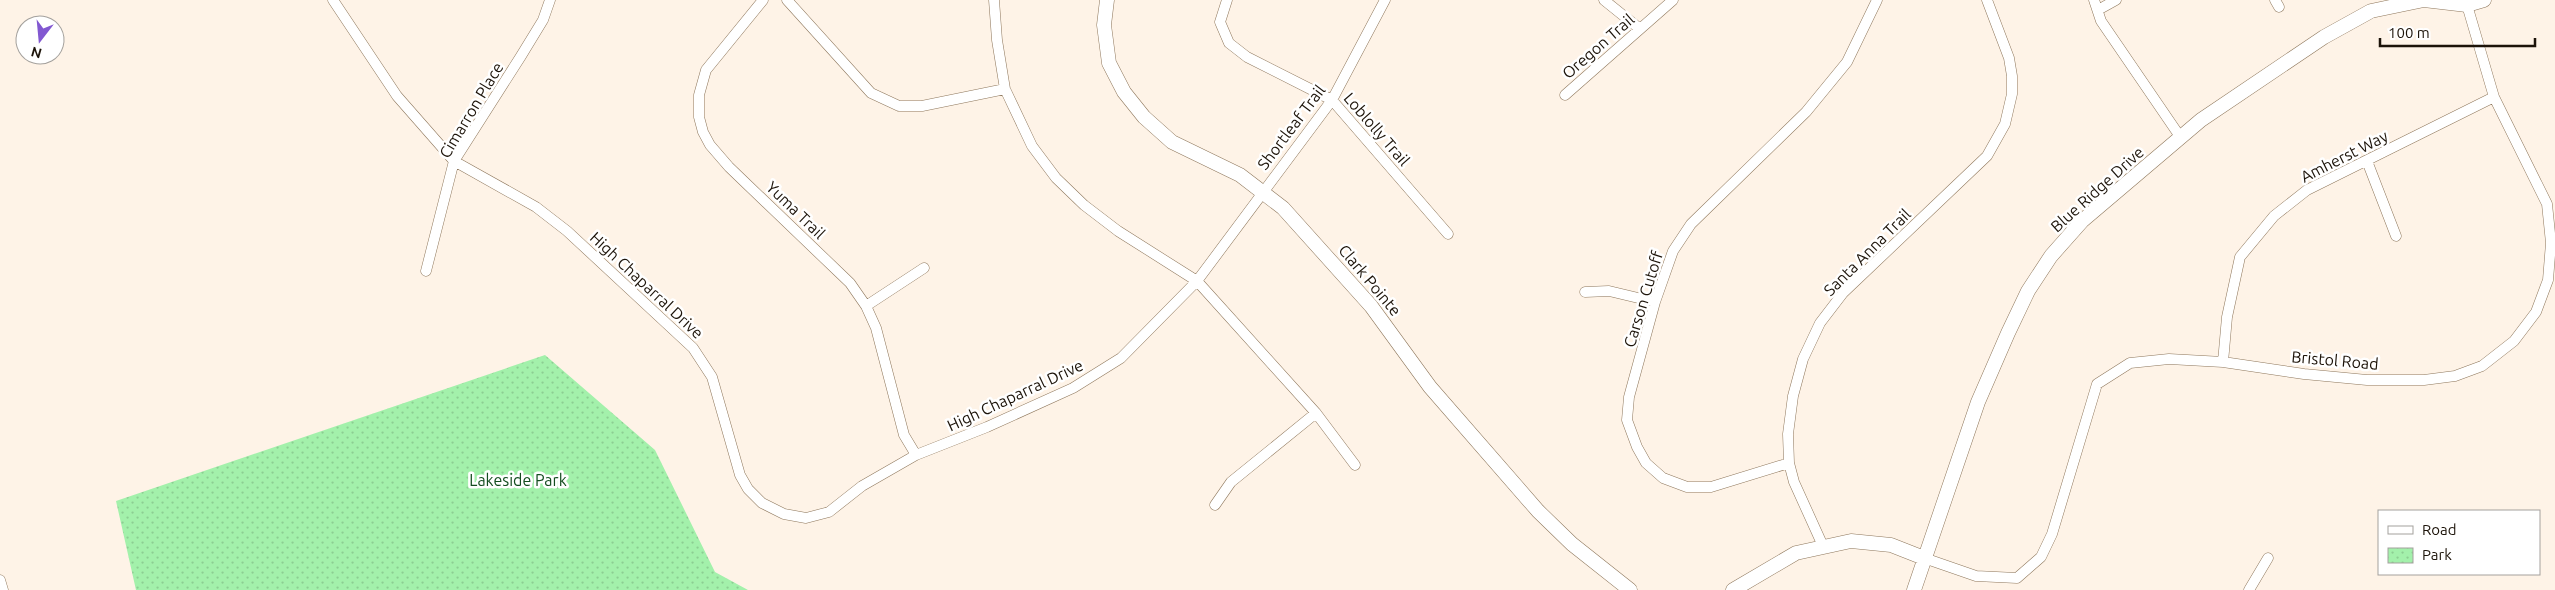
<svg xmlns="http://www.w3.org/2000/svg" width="2555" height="590" viewBox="0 0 2555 590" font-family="Ubuntu,sans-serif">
<defs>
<pattern id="park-dots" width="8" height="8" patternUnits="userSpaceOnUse" patternTransform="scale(1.25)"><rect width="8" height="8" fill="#a3f1ab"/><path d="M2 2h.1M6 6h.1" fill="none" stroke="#8cce92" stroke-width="1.8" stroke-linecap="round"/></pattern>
</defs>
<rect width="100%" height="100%" fill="#fef3e7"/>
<path fill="url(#park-dots)" d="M545 355 655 450 715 572 748 590H136L116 501Z"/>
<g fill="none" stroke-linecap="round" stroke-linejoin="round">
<g stroke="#8e775c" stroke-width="11">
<path id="street" d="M333 0 397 96 454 161 536 207 567 231 693 348 712 377 740 475 748 489 762 503 784 514 806 518 829 512 862 486 916 455 987 427 1073 388 1121 358 1197 281 1332 100 1385 0
M763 0 706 70 699 95V117L703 132 710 145 729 167 850 283 866 306 876 328 904 435 916 455
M787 0 871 93 899 106H922L1005 89
M994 0 997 40 1005 89 1032 146 1056 178 1084 205 1118 231 1197 281 1316 413 1355 465
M1227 0 1220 22 1229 43 1247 57 1332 100 1448 234
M1604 0 1640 29
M2094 0 2101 21 2181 138
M2275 0 2279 7
M2098 10 2116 0
M1565 95 1673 0
M2367 161 2396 236
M426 271 454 161 521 56 543 20 550 0
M1585 292 1609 291 1655 302
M866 306 924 268
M2223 362 2227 317 2240 257 2274 216 2307 190 2494 97
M1789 463 1711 487H1687L1663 478 1646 463 1637 447 1627 420 1629 397 1655 302 1673 251 1691 224 1806 112 1847 62 1877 0
M1215 505 1231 482 1316 413
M1823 546 1794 482 1789 463 1788 434 1793 396 1803 359 1820 323 1843 293 1987 156 2005 124 2012 94V76L2009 58 1987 0
M1924 558 1976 576 2017 578 2041 557 2052 534 2097 384 2130 363 2169 359 2223 362 2304 374 2367 380H2424L2455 376 2482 366 2514 341 2536 312 2548 280 2551 243 2547 204 2494 97 2467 5
M0 580 3 590
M2249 590 2268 558"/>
</g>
<g stroke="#8e775c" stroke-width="15">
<path id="secondary" d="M1107 0 1104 25 1109 63 1124 92 1144 117 1172 142 1240 175 1283 208 1371 306 1430 387 1538 511 1572 544 1630 590
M1733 590 1796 553 1851 541 1891 545 1924 558
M1914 590 1978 402 2008 333 2028 291 2051 256 2082 221 2201 120 2324 37 2371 11 2424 0 2467 5 2484 0"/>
</g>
<use href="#street" stroke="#fff" stroke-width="10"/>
<use href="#secondary" stroke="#fff" stroke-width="14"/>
</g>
<g text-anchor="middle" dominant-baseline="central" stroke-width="5" stroke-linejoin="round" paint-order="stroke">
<g font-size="16" fill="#1c1309" stroke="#fff">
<text transform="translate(1598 46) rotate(-41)">Oregon Trail</text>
<text transform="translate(471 110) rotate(-59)">Cimarron Place</text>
<text transform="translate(1291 127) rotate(-53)">Shortleaf Trail</text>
<text transform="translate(1377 129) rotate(49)">Loblolly Trail</text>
<text transform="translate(2344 156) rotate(-27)">Amherst Way</text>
<text transform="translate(2097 189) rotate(-42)">Blue Ridge Drive</text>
<text transform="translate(796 210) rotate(44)">Yuma Trail</text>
<text transform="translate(1867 252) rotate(-45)">Santa Anna Trail</text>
<text transform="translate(1370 280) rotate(50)">Clark Pointe</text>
<text transform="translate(647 285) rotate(43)">High Chaparral Drive</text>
<text transform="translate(1643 299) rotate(-73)">Carson Cutoff</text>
<text transform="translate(2335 360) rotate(5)">Bristol Road</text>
<text transform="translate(1015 395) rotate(-25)">High Chaparral Drive</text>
</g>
<g font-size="16" fill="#134d1f" stroke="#fff">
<text x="518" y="480">Lakeside Park</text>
</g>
</g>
<rect x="2378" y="510" width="162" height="65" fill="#ffffff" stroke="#a4a19d"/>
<rect x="2388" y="526" width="25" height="8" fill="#ffffff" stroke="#a4a19d"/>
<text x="2422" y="535" font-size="15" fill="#1c1309">Road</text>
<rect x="2388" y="548" width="25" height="15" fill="url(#park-dots)" stroke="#a4a19d"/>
<text x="2422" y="560" font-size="15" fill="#1c1309">Park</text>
<g transform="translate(40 40) rotate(196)"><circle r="24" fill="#ffffff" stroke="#a4a19d"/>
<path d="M0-4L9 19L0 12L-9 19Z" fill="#8258d1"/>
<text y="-8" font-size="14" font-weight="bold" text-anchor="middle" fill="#1c1309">N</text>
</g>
<path d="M2380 38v8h155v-8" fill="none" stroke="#1c1309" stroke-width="2.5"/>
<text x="2388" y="38" font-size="15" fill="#1c1309" stroke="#ffffff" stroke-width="4" paint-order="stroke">100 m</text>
</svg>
